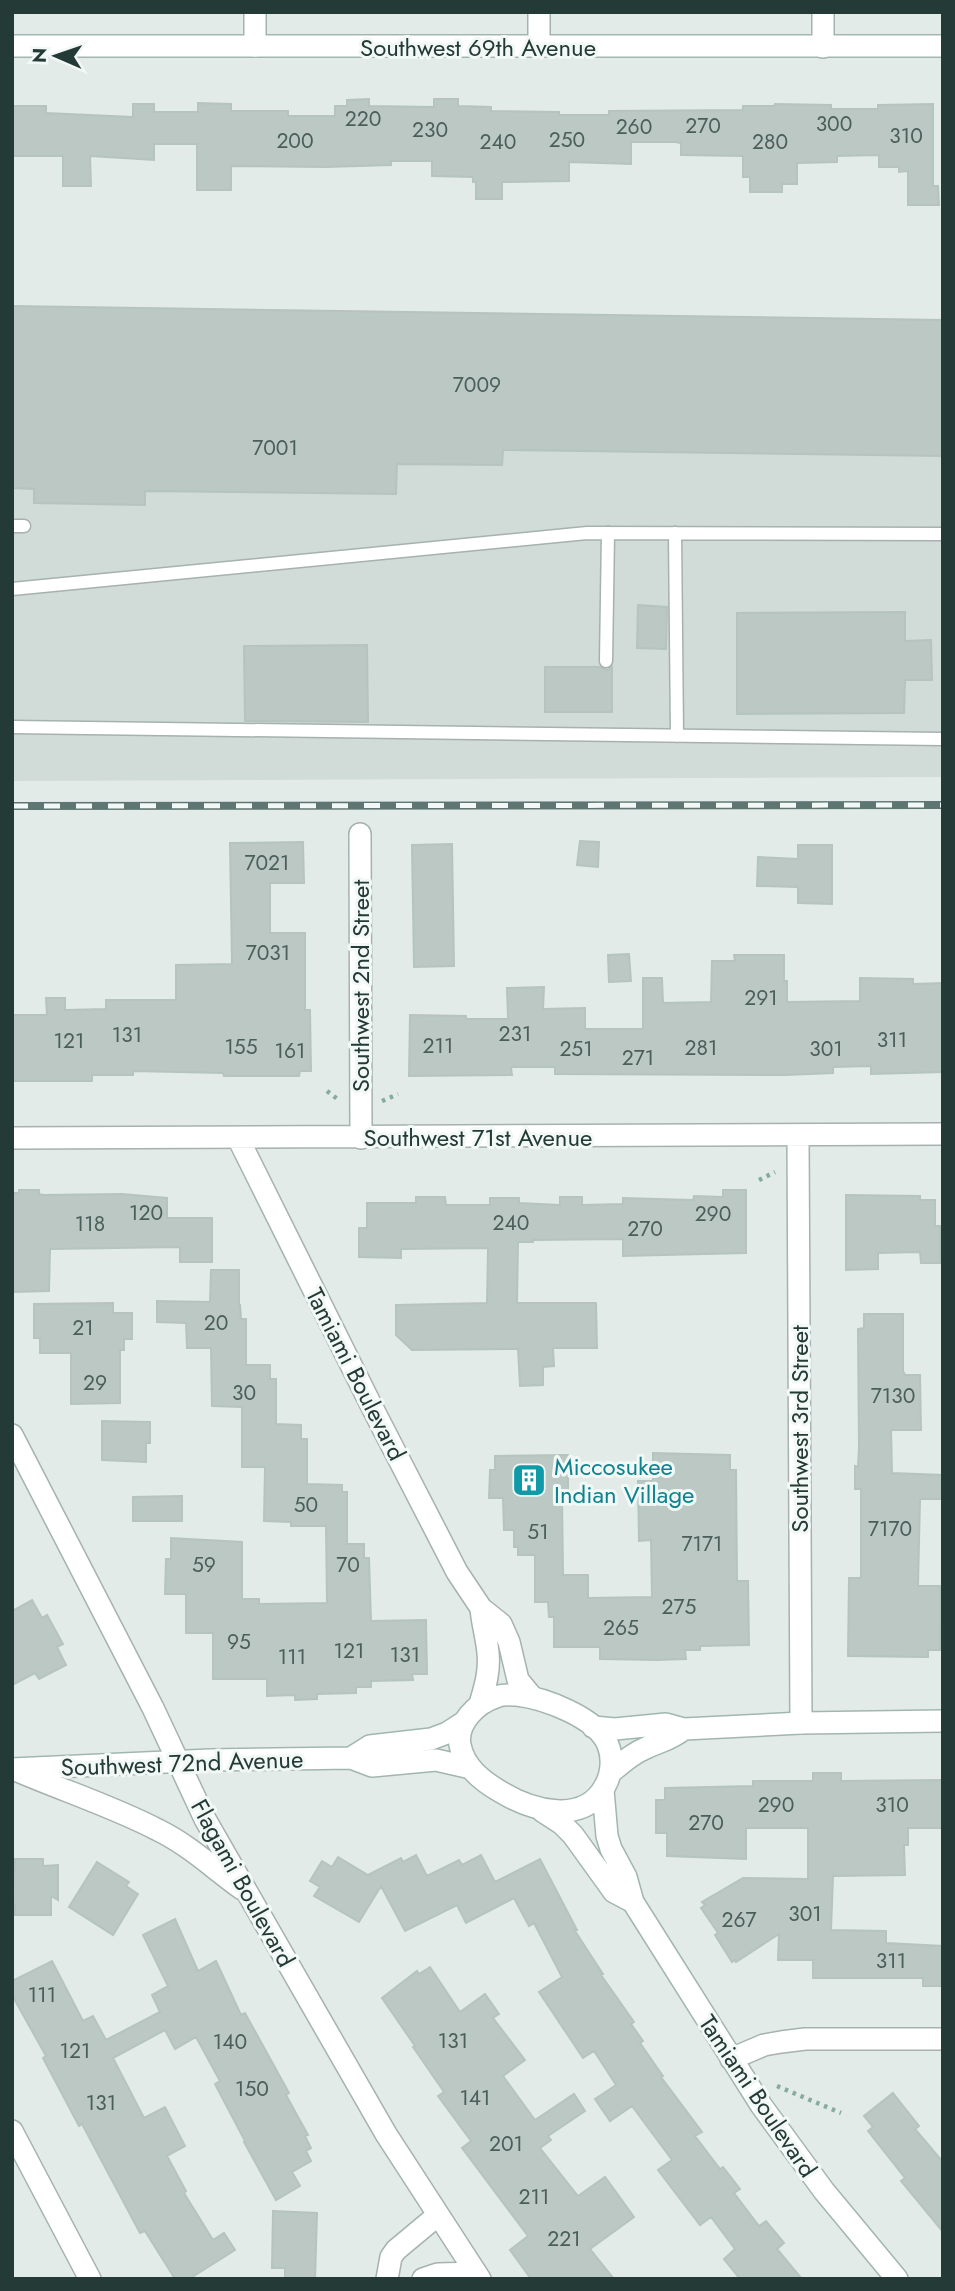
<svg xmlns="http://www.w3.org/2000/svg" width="955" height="2291" viewBox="0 0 955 2291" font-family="Jost,sans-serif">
<rect width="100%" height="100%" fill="#e2ebe8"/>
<path fill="#d1dbd7" d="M12 308 943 321V777L12 781Z"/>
<path fill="#bbc8c4" stroke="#b5c4bf" stroke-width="2" d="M369 99V106L434 107V99H458V106L491 107V111L559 112V115H609V111L743 110V106H774L775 104 831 105V109H878V105L933 104V186H938L939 205H908V171L899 172V167H879V155L837 156V162L797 163V184H782V192H750V177H743V156L681 155V143L675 142H631V164L569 162V181L502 182V199H476V182H473V177L432 176V161H391V165L326 167 231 166V190H197V144H154V160L90 156 91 186H63V156H12V106H46V113L133 117V104H154V112H198V103L231 104V111H288V116H335V106H347V100Z
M12 306 943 320V456L503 450 502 465 397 464 396 494 145 491V505L34 503V489L12 488Z
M638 605 667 607 666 649 637 648Z
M905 612V641L931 640 932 680H905L904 713 737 714V613Z
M367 645 368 722 245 721 244 646Z
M545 667H600L607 670 612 667V712H545Z
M580 841 599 842 598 867 577 865Z
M303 842 304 883H270V933H305V1010H310L311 1071H300L299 1076H224L223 1073 133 1071V1075H92V1081H12V1015H47L46 998H65V1010L106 1009V1000H176V965L232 964 230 843Z
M452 844 454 966 414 967 412 845Z
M798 845H832V904L798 903V887L757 886 758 857 798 859Z
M629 954 631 981 609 982 608 955Z
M734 955H784V981H787V1002L860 1001V978L913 979V984L943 983V1072L871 1074V1066L833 1067V1073L785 1075 555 1074V1067H511L512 1075 409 1076 410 1015 466 1016V1019H508L507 988 544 987 543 1009 585 1008V1029H643V978H662L663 1003 711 1002 712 961H735Z
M19 1190H39V1194L43 1195 122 1194 167 1198V1218H212V1262H180V1247L50 1249 49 1291 12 1292V1193H19Z
M723 1190H746V1253L623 1256V1239L533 1240V1242H518L517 1303H596L597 1348H553L554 1366 543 1367V1385L520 1386 518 1349 412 1350 396 1335V1305L487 1303 488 1248 401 1249V1258L359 1257V1228H367V1203H416V1197H445L446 1205H490V1198H519V1203L560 1205V1197H582V1205L623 1204V1198L693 1200 694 1196 723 1197Z
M846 1195 920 1196V1200H935V1226H940V1263H921L920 1252 878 1253V1269L846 1270Z
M211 1270H239V1305H240L241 1319H246V1365H270V1379H276V1424L301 1425V1439H307V1484L342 1485V1492H347V1544H364V1558H369L371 1621 426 1620 427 1674H412L413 1680 371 1681V1687H356V1693L317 1694V1699L295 1700V1695L267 1696V1679H213V1633H186V1594H165L166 1559H171V1538L242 1542V1599H259V1604L327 1603 326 1526H291V1522L264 1521 265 1467H242V1407L212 1406 211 1348H187L186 1323 157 1322V1301L210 1302Z
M113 1303V1313H132V1339H124V1350H120V1403L71 1404V1353H40V1338H34V1304Z
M864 1314H903V1371L905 1375H920L921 1430H891L892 1473 943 1475V1499H920L918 1586H941L940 1650H928V1657L848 1656 849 1578H861V1489H855V1466L858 1467 859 1447 858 1329 864 1328Z
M102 1421 150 1422V1443H146V1462L102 1460Z
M653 1453 730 1455V1470H736L737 1581H748L749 1645 700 1646V1650H685L686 1659 657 1660 600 1659V1647H554V1617H549L548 1602H535V1555H518V1547H514V1530H504L503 1498H489L490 1470H495V1456L568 1455V1498H562L563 1575H588V1598L652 1597 651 1540 639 1541 638 1481H653Z
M182 1496V1521H133V1497Z
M32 1600 42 1618 47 1615 63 1644 57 1647 66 1665 39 1679 35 1673 12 1685V1611Z
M813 1773H841V1781L943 1780V1828H908V1845H904L905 1875 833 1876 831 1930 886 1931V1943L943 1946V1986H923V1978H813V1960H778L779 1934 736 1962 735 1960 732 1962 715 1935 718 1933 701 1908 705 1905 702 1902 743 1878 808 1879V1828H746V1859L667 1856V1833H656V1800H665V1788L753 1786V1781H813Z
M416 1855 427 1876 459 1860 462 1865 481 1855 495 1882 540 1859 577 1930 575 1931 603 1974 601 1975 634 2022 631 2024 643 2041 640 2043 663 2076 661 2077 702 2132 695 2136 720 2169 723 2167 740 2189 734 2193 759 2226 766 2221 784 2243 777 2249 802 2279H740L724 2259 735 2249 711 2217 700 2225 658 2170 672 2160 632 2106 610 2121 595 2099 616 2085 594 2051 583 2058 539 1992 562 1977 534 1923 529 1926 514 1898 466 1923 457 1905 405 1931 381 1886 359 1922 314 1896 320 1887 310 1881 322 1861 332 1867 338 1857 368 1875 401 1858 403 1862Z
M15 1859H43V1866L58 1865V1900L51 1896V1915H15V1904H12Z
M97 1862 129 1882 126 1886 138 1894 113 1935 69 1907Z
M175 1919 198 1971 216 1961 241 2015 245 2013 289 2093 286 2095 308 2135 305 2136 311 2148 306 2151 311 2161 292 2172 300 2186 276 2200 244 2142 245 2141 215 2084 220 2081 196 2037 175 2049 165 2030 113 2058 144 2118 165 2107 185 2146 167 2156 186 2191 184 2193 213 2240 224 2233 235 2250 189 2279H175L145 2231 140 2233 82 2124 79 2126 43 2058 46 2056 12 1995V1981L52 1961 83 2021 93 2016 106 2040 160 2012 152 1995 168 1986 143 1935Z
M430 1967 460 2012 485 1994 499 2014 493 2018 525 2060 503 2076 535 2120 574 2094 585 2111 548 2136 551 2140 540 2148 578 2196 605 2177 634 2217 590 2249 614 2279H531L510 2250 528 2236 462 2148 471 2141 438 2096 444 2092 413 2047 415 2046 382 1998 417 1971 419 1974Z
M893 2093 919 2126 915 2129 943 2162V2232L901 2181 905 2178 868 2131 873 2127 864 2116Z
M273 2211 317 2213 315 2279H285V2268H272Z"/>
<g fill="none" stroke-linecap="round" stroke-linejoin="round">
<g stroke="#a5b2af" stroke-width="15">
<path id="lane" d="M12 526H24
M675 533 677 736
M12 589 587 533 943 534
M606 661 608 533
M12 727 943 739"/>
</g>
<g stroke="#a5b2af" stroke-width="24">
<path id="street" d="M255 12V46
M539 12V47
M823 12V47
M360 834 361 1138
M798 1136 801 1723
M12 1138 943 1134
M238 1138 373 1409 457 1572 481 1608 501 1624 509 1642 518 1680 532 1697
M12 1435 153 1708 205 1819 386 2134 480 2279
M480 1704C485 1687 490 1671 488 1653 487 1639 482 1623 481 1608
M13 1769C61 1790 112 1806 158 1830 189 1845 214 1869 242 1889
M731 2059 764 2045 781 2042 805 2039H943
M12 2131 90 2279
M387 2279 391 2257 396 2250 438 2215
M423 2279 438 2274 476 2273"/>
</g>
<g stroke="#a2b6b0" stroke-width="24">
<path id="secondary" d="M12 46H943
M517 1695C543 1698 597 1717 608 1745 613 1757 612 1774 605 1786 584 1826 531 1810 501 1792 482 1781 464 1767 460 1745 456 1723 477 1703 496 1697 502 1694 510 1695 517 1695Z
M593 1727 615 1729 666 1724 684 1729 801 1723 943 1721
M351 1758 370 1746 431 1739 447 1733 464 1722
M12 1769 210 1760 351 1758 372 1766 436 1760 471 1768
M610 1773C622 1763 633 1753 648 1747 663 1740 670 1740 684 1729
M603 1790 607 1836 611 1849 626 1877 633 1902 761 2105 824 2191 897 2279
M542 1811 562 1824 573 1835 614 1892 633 1902"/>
</g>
<path stroke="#86aca2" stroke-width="4.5" stroke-dasharray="3.5 5" stroke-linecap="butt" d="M327 1091 340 1101
M382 1101 398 1094
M759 1180 775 1172
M777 2086 841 2113"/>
<use href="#lane" stroke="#fff" stroke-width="12"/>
<use href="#street" stroke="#fff" stroke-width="21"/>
<use href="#secondary" stroke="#fff" stroke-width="21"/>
<g stroke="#5e7671" stroke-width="8">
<path id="rail" d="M12 806 943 805"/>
</g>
<use href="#rail" stroke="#f2f8f5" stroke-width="5" stroke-dasharray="16" stroke-linecap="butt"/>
</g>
<defs>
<g id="building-square" transform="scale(1.75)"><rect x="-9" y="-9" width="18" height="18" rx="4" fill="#0f9aa8" stroke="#f2f8f5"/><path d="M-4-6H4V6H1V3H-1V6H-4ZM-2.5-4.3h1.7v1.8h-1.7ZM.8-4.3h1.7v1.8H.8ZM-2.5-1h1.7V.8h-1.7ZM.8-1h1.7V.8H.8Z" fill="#fff"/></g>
</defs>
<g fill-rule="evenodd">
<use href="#building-square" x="529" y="1480"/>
</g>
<g text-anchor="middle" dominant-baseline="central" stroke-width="6" stroke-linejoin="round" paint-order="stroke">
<g font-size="21" fill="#4a5e5a">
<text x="363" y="119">220</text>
<text x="834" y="124">300</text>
<text x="703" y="126">270</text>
<text x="634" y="127">260</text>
<text x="430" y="130">230</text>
<text x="906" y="136">310</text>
<text x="567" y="140">250</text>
<text x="295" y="141">200</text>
<text x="498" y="142">240</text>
<text x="770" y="142">280</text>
<text x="477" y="385">7009</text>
<text x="275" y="448">7001</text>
<text x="267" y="863">7021</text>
<text x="268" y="953">7031</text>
<text x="761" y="998">291</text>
<text x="515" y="1034">231</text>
<text x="127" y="1035">131</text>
<text x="892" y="1040">311</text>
<text x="69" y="1041">121</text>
<text x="438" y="1046">211</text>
<text x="241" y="1047">155</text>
<text x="701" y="1048">281</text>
<text x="576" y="1049">251</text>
<text x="826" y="1049">301</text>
<text x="290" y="1051">161</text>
<text x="638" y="1058">271</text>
<text x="146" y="1213">120</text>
<text x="713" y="1214">290</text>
<text x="511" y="1223">240</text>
<text x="90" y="1224">118</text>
<text x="645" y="1229">270</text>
<text x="216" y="1323">20</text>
<text x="83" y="1328">21</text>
<text x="95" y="1383">29</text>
<text x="244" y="1393">30</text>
<text x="893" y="1396">7130</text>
<text x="306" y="1505">50</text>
<text x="890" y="1529">7170</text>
<text x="538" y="1532">51</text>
<text x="702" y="1544">7171</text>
<text x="204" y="1565">59</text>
<text x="348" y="1565">70</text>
<text x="679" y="1607">275</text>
<text x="621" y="1628">265</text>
<text x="239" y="1642">95</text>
<text x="349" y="1651">121</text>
<text x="405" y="1655">131</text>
<text x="292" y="1657">111</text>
<text x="776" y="1805">290</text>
<text x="892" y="1805">310</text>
<text x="706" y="1823">270</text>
<text x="805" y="1914">301</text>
<text x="739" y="1920">267</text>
<text x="891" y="1961">311</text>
<text x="42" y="1995">111</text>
<text x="453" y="2041">131</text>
<text x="230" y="2042">140</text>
<text x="75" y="2051">121</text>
<text x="252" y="2089">150</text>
<text x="475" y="2098">141</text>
<text x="101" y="2103">131</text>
<text x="506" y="2144">201</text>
<text x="534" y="2197">211</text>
<text x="564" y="2239">221</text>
</g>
<g font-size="24" fill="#243a36" stroke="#f2f8f5">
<text x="478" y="47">Southwest 69th Avenue</text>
<text transform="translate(360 986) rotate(-90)">Southwest 2nd Street</text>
<text x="478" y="1137">Southwest 71st Avenue</text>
<text transform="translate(356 1374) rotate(63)">Tamiami Boulevard</text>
<text transform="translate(799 1429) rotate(-90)">Southwest 3rd Street</text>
<text transform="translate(182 1763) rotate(-2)">Southwest 72nd Avenue</text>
<text transform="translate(243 1883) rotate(61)">Flagami Boulevard</text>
<text transform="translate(758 2096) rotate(56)">Tamiami Boulevard</text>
</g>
<g font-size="24" fill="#0d838f" stroke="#f2f8f5" text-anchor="start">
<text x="554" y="1466">Miccosukee<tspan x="554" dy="28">Indian Village</tspan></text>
</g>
</g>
<rect width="955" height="2291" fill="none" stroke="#243a36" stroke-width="28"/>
<g transform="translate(56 56) rotate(272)" stroke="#f2f8f5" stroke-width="5" paint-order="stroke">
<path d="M0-5L12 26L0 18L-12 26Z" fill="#243a36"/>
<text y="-10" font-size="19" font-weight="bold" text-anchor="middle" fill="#243a36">N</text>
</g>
</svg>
